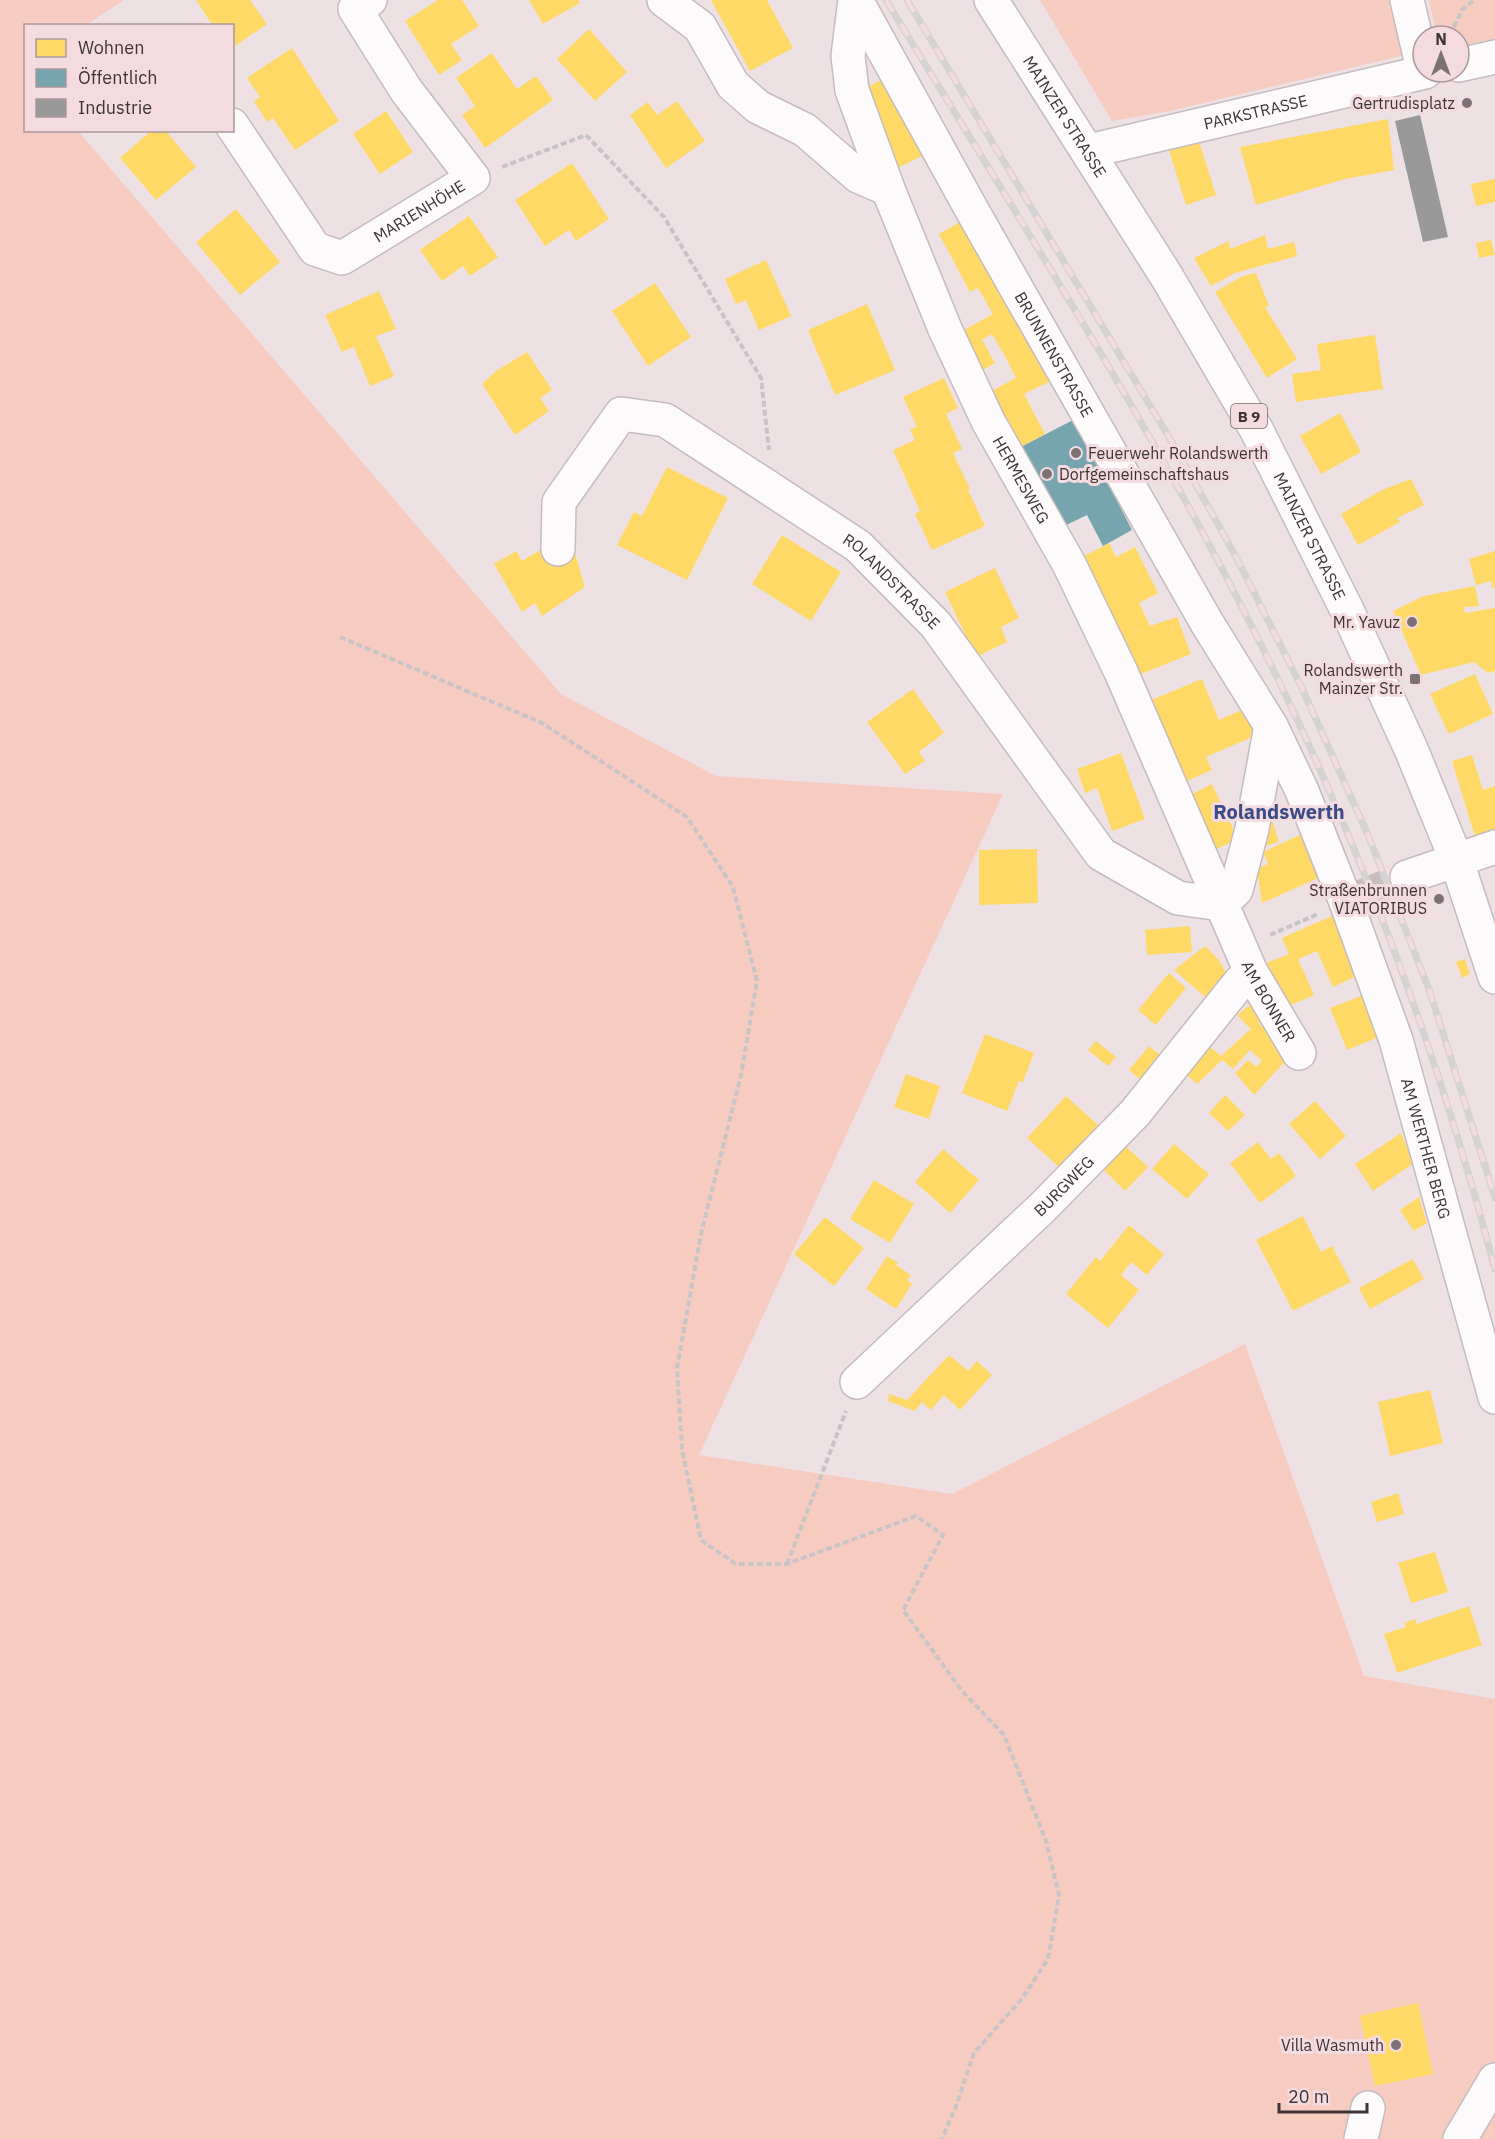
<svg xmlns="http://www.w3.org/2000/svg" width="1495" height="2139" viewBox="0 0 1495 2139" font-family="'IBM Plex Sans',sans-serif">
<rect width="100%" height="100%" fill="#eee1e4"/>
<path fill="#f6ccc0" d="M0 0H124L86 25 26 26V66L24 67 26 70V130L78 131 561 694 716 776 1003 794 699 1455 952 1494 1245 1344 1364 1676 1495 1699V2139H0Z
M1040 0H1390L1405 55 1170 111 1112 121Z
M1429 0H1495V39L1459 46V36H1437Z"/>
<path fill="#ffd966" d="M196 0H250L267 24 232 48V26H213Z
M438 0H462L479 26 451 44 462 60 439 75 405 21Z
M529 0H578L580 3 543 24Z
M711 0H767L793 48 750 71Z
M589 29 627 72 595 101 557 59Z
M292 48 339 121 295 150 273 118 267 122 254 101 260 97 247 78Z
M492 53 517 89 536 76 553 100 485 148 462 115 475 106 456 78Z
M885 78 924 155 893 170 855 93Z
M677 101 705 141 666 168 630 115 648 102 657 115Z
M386 111 413 152 380 174 353 134Z
M1388 119 1394 170 1345 179 1256 205 1240 147Z
M152 130H165L196 167 156 200 120 158Z
M1198 138 1216 195 1186 205 1168 147Z
M572 163 609 219 576 241 569 230 545 246 515 200Z
M1495 179V202L1476 206 1471 184Z
M236 209 280 262 240 295 196 242Z
M469 216 498 257 470 276 463 266 442 281 420 250Z
M963 220 1051 381 1024 394 1045 434 1019 448 990 392 1016 378 1005 356 992 334 982 340 995 363 979 372 957 334 993 314 978 288 970 292 939 234Z
M1265 235 1268 249 1294 242 1297 256 1235 273 1211 286 1194 258 1229 241 1230 249Z
M1491 240 1495 255 1479 258 1476 243Z
M766 260 791 316 759 330 746 300 736 304 725 279Z
M1256 273 1269 306 1265 307 1297 359 1267 378 1215 292 1243 276Z
M655 283 691 337 648 366 612 311Z
M379 291 396 329 376 336 394 376 370 386 354 347 342 352 325 315Z
M867 304 895 370 835 395 808 330Z
M1375 335 1383 389 1296 402 1292 374 1321 370 1317 344Z
M527 352 552 390 540 398 549 411 515 435 482 384 496 371Z
M944 378 958 408 946 414 962 449 953 453 970 489 968 490 985 526 932 550 915 514 920 511 893 450 915 440 910 429 917 427 903 397Z
M1340 413 1361 452 1321 474 1300 436Z
M667 467 728 498 687 580 617 545 634 512 642 516Z
M1411 479 1424 505 1397 518 1400 522 1358 545 1341 514 1382 490Z
M782 535 841 572 811 621 752 584Z
M1109 543 1116 557 1135 547 1158 593 1139 603 1150 626 1177 617 1191 654 1141 674 1125 638 1119 642 1077 560Z
M547 546 557 563 575 553 585 587 542 616 535 603 522 612 494 564 516 551 522 561Z
M1495 551V588H1493L1491 581 1476 585 1469 559Z
M995 568 1019 618 1001 627 1007 642 976 657 945 592Z
M1475 586 1479 606 1464 607 1465 613 1495 608V671L1488 673 1474 662 1421 675 1393 611 1424 596Z
M1475 674 1493 714 1449 734 1430 694Z
M1202 679 1219 720 1246 708 1257 735 1206 757 1212 770 1178 785 1149 701Z
M913 689 944 733 919 752 925 761 905 774 867 722Z
M1121 753 1145 819 1112 831 1097 788 1085 793 1077 769Z
M1472 755 1483 790 1495 786V834L1476 840 1452 761Z
M1212 784 1238 839 1208 853 1182 799Z
M1272 819 1279 842 1254 849 1259 823Z
M1304 833 1323 876 1262 903 1257 869 1268 864 1263 852Z
M1037 849 1038 903 979 905V850Z
M1334 915 1361 974 1333 987 1317 951 1298 959 1314 995 1291 1005 1264 964 1289 954 1282 938Z
M1190 926 1192 952 1147 955 1145 930Z
M1205 946 1218 959 1231 982 1212 1003 1174 970Z
M1465 959 1470 974 1462 978 1456 962Z
M1169 973 1186 988 1156 1025 1138 1010Z
M1369 993 1386 1034 1347 1050 1330 1008Z
M1250 1005 1263 1019 1258 1023 1292 1054 1254 1095 1235 1073 1248 1060 1256 1067 1262 1061 1250 1050 1233 1069 1222 1060 1197 1084 1176 1065 1199 1038 1221 1056 1251 1029 1237 1015Z
M985 1034 1034 1053 1023 1082 1019 1081 1007 1111 962 1093Z
M1096 1041 1116 1057 1108 1066 1088 1050Z
M1149 1046 1166 1060 1146 1084 1129 1070Z
M906 1074 940 1086 929 1119 894 1107Z
M1225 1095 1245 1115 1228 1131 1209 1113Z
M1066 1096 1099 1126 1060 1168 1027 1138Z
M1315 1101 1346 1136 1320 1159 1289 1124Z
M1401 1133 1414 1163 1373 1191 1355 1164Z
M1120 1141 1148 1167 1125 1191 1098 1164Z
M1258 1142 1271 1159 1279 1153 1296 1176 1260 1203 1230 1163Z
M1174 1144 1209 1174 1187 1199 1152 1169Z
M943 1149 979 1180 950 1213 915 1182Z
M874 1180 914 1204 890 1243 850 1219Z
M1419 1197 1427 1223 1414 1231 1400 1210Z
M1303 1216 1321 1252 1332 1246 1351 1282 1293 1311 1256 1240Z
M825 1217 864 1248 834 1286 794 1254Z
M1129 1225 1164 1254 1147 1275 1131 1262 1121 1275 1139 1290 1108 1328 1066 1294 1096 1257 1100 1261Z
M887 1256 898 1263 896 1265 911 1275 907 1280 912 1284 896 1309 866 1289Z
M1413 1259 1424 1279 1370 1309 1359 1288Z
M949 1355 968 1371 977 1361 992 1375 960 1410 944 1395 931 1410 922 1402 915 1411 888 1401 889 1394 907 1400Z
M1430 1390 1443 1443 1390 1456 1378 1402Z
M1398 1493 1404 1514 1377 1522 1371 1502Z
M1435 1552 1448 1592 1411 1603 1398 1563Z
M1469 1606 1482 1645 1397 1673 1384 1634 1406 1627 1404 1623 1415 1619 1417 1624Z
M1418 2003 1433 2074 1375 2086 1360 2016Z"/>
<path fill="#76a5af" d="M1075 419 1132 530 1103 546 1087 515 1060 528 1019 448Z"/>
<path fill="#999" d="M1420 115 1448 237 1423 242 1395 121Z"/>
<g fill="none" stroke-linecap="round" stroke-linejoin="round">
<path stroke="#cbbec1" stroke-width="33" stroke-dasharray="33 16" stroke-linecap="butt" d="M1357 898 1407 877"/>
<g stroke="#c6bbbe" stroke-width="36">
<g id="minor">
<path d="M664 0 700 27 733 85 758 107 805 130 858 176 888 189"/>
<path id="s1" d="M855 0 848 56 852 90 888 189 945 329 988 421 1069 564 1121 672 1251 972 1299 1053"/>
<path id="s2" d="M856 0 973 212 1207 623 1271 726 1302 791 1346 902 1396 1040 1495 1397"/>
<path d="M1407 0 1423 69"/>
<path d="M1459 65 1495 57"/>
<path id="s3" d="M232 125 315 249 342 258 473 178 406 90 355 9 370 0"/>
<path id="s4" d="M1089 151 1425 72"/>
<path id="s5" d="M558 549 559 502 621 414 665 420 858 546 936 625 1101 854 1178 898 1221 904 1236 890 1252 829 1271 726"/>
<path d="M1407 877 1495 847"/>
<path id="s6" d="M857 1382 1043 1207 1135 1113 1240 982 1251 972"/>
<path d="M1361 2139 1368 2108"/>
<path d="M1460 2139 1495 2080"/>
</g>
</g>
<g stroke="#c6bbbe" stroke-width="36">
<g id="major">
<path id="s7" d="M991 0 1167 277 1256 429 1347 610 1411 749 1456 859 1495 977"/>
</g>
</g>
<path stroke="#c8c3c4" stroke-width="4" stroke-dasharray="6 3" stroke-linecap="butt" d="M1450 35 1462 10 1474 0
M502 167 586 135 664 217 761 378 769 450
M340 637 542 723 687 817 733 887 757 981 741 1075 701 1234 677 1368 682 1449 701 1540 736 1564H787L916 1516 943 1535 903 1610 962 1691 1004 1735 1046 1841 1059 1895 1048 1959 1021 2000 974 2053 956 2106 942 2139
M1270 935 1318 914
M787 1564 846 1411"/>
<use href="#minor" stroke="#fcfafb" stroke-width="33"/>
<use href="#major" stroke="#fcfafb" stroke-width="33"/>
<g stroke="#d5d2d2" stroke-width="7">
<path id="rail" d="M886 0C1024 228 1171 454 1286 696 1374 880 1443 1071 1495 1269
M907 0 1176 449 1235 555 1301 686 1368 835 1430 992 1495 1198"/>
</g>
<use href="#rail" stroke="#f4dbe0" stroke-width="4.5" stroke-dasharray="14" stroke-linecap="butt"/>
</g>
<g fill="#7c7174" stroke="#f4dbe0" stroke-width="2">
<circle cx="1467" cy="103" r="6"/>
<circle cx="1076" cy="453" r="6"/>
<circle cx="1047" cy="474" r="6"/>
<circle cx="1412" cy="622" r="6"/>
<rect x="1409" y="673" width="12" height="12" rx="3"/>
<circle cx="1439" cy="899" r="6"/>
<circle cx="1396" cy="2045" r="6"/>
</g>
<g text-anchor="middle" dominant-baseline="central" stroke-width="6" stroke-linejoin="round" paint-order="stroke">
<rect fill="#f4dbe0" stroke="#75666a" stroke-width="1.5" x="1231" y="404" width="36" height="24" rx="4.5"/>
<g font-size="15" font-weight="bold" fill="#3e3437">
<text x="1249" y="416">B 9</text>
</g>
<g font-size="16" fill="#3e3437" stroke="#f4dbe0" text-anchor="end">
<text x="1455" y="103">Gertrudisplatz</text>
<text x="1088" y="453" text-anchor="start">Feuerwehr Rolandswerth</text>
<text x="1059" y="474" text-anchor="start">Dorfgemeinschaftshaus</text>
<text x="1400" y="622">Mr. Yavuz</text>
<text x="1403" y="670">Rolandswerth<tspan x="1403" dy="18">Mainzer Str.</tspan></text>
<text x="1427" y="890">Straßenbrunnen<tspan x="1427" dy="18">VIATORIBUS</tspan></text>
<text x="1384" y="2045">Villa Wasmuth</text>
</g>
<g font-size="16" fill="#3e3437" stroke="#f4dbe0">
<text stroke="none"><textPath href="#s4" startOffset="171">PARKSTRASSE</textPath></text>
<text stroke="none"><textPath href="#s7" startOffset="138">MAINZER STRASSE</textPath></text>
<text stroke="none"><textPath href="#s3" startOffset="268">MARIENHÖHE</textPath></text>
<text stroke="none"><textPath href="#s2" startOffset="406">BRUNNENSTRASSE</textPath></text>
<text stroke="none"><textPath href="#s1" startOffset="516">HERMESWEG</textPath></text>
<text stroke="none"><textPath href="#s7" startOffset="624">MAINZER STRASSE</textPath></text>
<text stroke="none"><textPath href="#s5" startOffset="478">ROLANDSTRASSE</textPath></text>
<text stroke="none"><textPath href="#s1" startOffset="1094">AM BONNER</textPath></text>
<text stroke="none"><textPath href="#s2" startOffset="1287">AM WERTHER BERG</textPath></text>
<text stroke="none"><textPath href="#s6" startOffset="285">BURGWEG</textPath></text>
</g>
<g font-size="20" font-weight="bold" fill="#3a4b86" stroke="#f4dbe0">
<text x="1279" y="811">Rolandswerth</text>
</g>
</g>
<rect x="24" y="24" width="210" height="108" fill="#f4dbe0" stroke="#ab989c" stroke-width="1.5"/>
<rect x="36" y="39" width="30" height="18" fill="#ffd966" stroke="#ab989c" stroke-width="1.5"/>
<text x="78" y="54" font-size="18" fill="#3e3437">Wohnen</text>
<rect x="36" y="69" width="30" height="18" fill="#76a5af" stroke="#ab989c" stroke-width="1.5"/>
<text x="78" y="84" font-size="18" fill="#3e3437">Öffentlich</text>
<rect x="36" y="99" width="30" height="18" fill="#999999" stroke="#ab989c" stroke-width="1.5"/>
<text x="78" y="114" font-size="18" fill="#3e3437">Industrie</text>
<g transform="translate(1441 54)"><circle r="28" fill="#f4dbe0" stroke="#ab989c" stroke-width="1.5"/>
<path d="M0-4.5L10 22L0 15L-10 22Z" fill="#7c7174"/>
<text y="-9" font-size="16" font-weight="bold" text-anchor="middle" fill="#3e3437">N</text>
</g>
<path d="M1279 2103v9h88v-9" fill="none" stroke="#3e3437" stroke-width="3"/>
<text x="1288" y="2103" font-size="18" fill="#3e3437" stroke="#f4dbe0" stroke-width="4.5" paint-order="stroke">20 m</text>
</svg>
